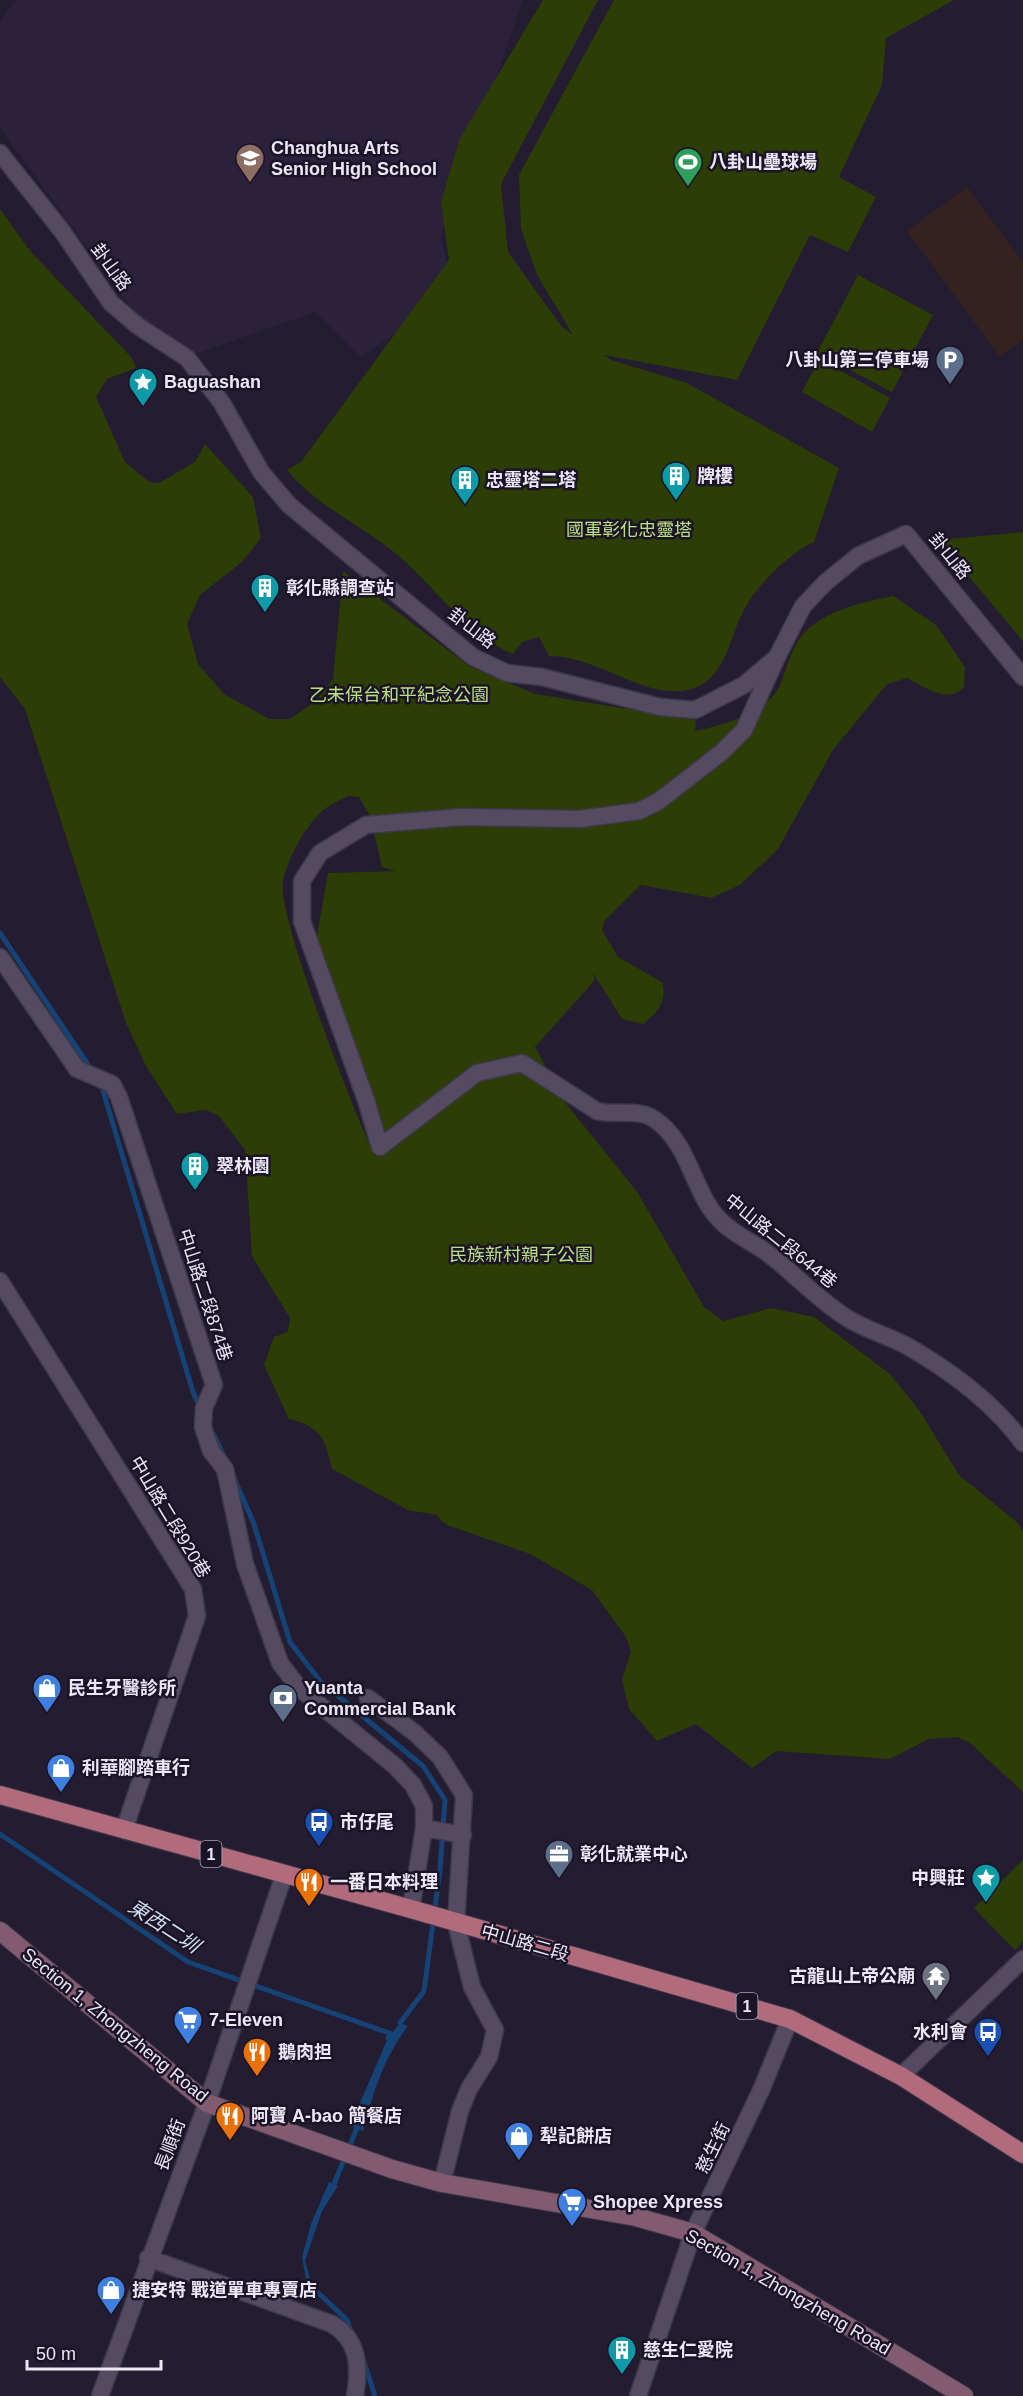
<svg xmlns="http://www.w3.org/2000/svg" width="1023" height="2396" viewBox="0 0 1023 2396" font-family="Arial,'Noto Sans TC',sans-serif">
<rect width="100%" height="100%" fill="#241c30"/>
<path fill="#352220" d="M967 187 1023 262V340L1000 357 907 231Z"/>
<path fill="#2c213b" d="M16 0H523L441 237 448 268 404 328 361 357 315 312 196 354 141 321 0 128V22Z"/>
<path fill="#2c3d05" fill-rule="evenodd" d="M543 0H598L501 184 508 252 562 327 573 335 537 275 521 229 519 175 614 0H954L886 38 882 85 839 177 876 197 848 252 810 235 737 380 604 355 611 360 687 383 839 468 814 542C790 553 762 581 748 603 727 635 729 687 680 691 636 694 596 656 549 656L539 637 522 642 513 654C466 635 429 579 390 549 355 522 315 504 287 470L301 462 449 260 441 202 460 138Z
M0 209 31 252 132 358 136 368 107 379 96 397 125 462 149 482 159 483 195 462 205 444 253 497 261 538 242 562 200 595 187 624 198 664 224 694 269 719H290L316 701 333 679 343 571 469 666 535 694 696 720 695 731C721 726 755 716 774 695 786 681 788 646 808 629 831 609 864 602 893 596L936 625 965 667 964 687C947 705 926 687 907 678L887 684 833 750 778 849 740 885 711 898 641 885 605 920 602 930 618 957 662 982C668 1001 657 1013 643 1024L622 1019 593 973 595 980 535 1047 564 1101 638 1193 704 1307 723 1321 771 1308 814 1317 890 1374 919 1410 959 1475 1018 1523 1023 1532V1792L970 1743 957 1737 929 1739 890 1759 776 1751 752 1768 696 1724 657 1741 629 1709 622 1680 631 1651 626 1637 592 1590 530 1554 447 1525 436 1515 408 1510 332 1469C325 1439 322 1427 289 1419L264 1365 274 1337 288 1332 290 1318 252 1256 245 1150 219 1116 206 1110 177 1114 146 1066 126 1023 25 709 0 677ZM348 796 359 797 370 816 382 867 395 871 328 873 316 941 376 1158C357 1121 276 914 283 881 288 858 304 829 320 813 327 806 339 801 348 796Z
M858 275 933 315 892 392 817 353Z
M819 359 890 398 872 432 802 392Z
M1023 532V641L938 540Z
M1023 1860V1941L1015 1950 974 1908Z"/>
<path fill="#154376" d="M400 2023 408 2026C384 2057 373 2093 363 2131L350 2126 388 2038Z
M329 2182 338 2186 322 2211 305 2261 313 2288 308 2291 302 2257 311 2224Z"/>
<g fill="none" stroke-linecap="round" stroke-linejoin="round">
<path stroke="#154376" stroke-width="5" d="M0 933 91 1069
M101 1084 193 1392 200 1408
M214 1435 224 1456
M234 1478 254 1524 290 1642 320 1681 423 1766 445 1800 440 1870 424 1991 400 2023
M0 1834 188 1962 392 2034 388 2038
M334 2184 357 2128
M313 2288 347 2320 352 2334
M364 2362 375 2396"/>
<g stroke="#3e3849" stroke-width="19">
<path id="street" d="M0 153 62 231 111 303 138 326 187 358 222 403 261 472 289 505 473 657 507 673 542 677 660 707 695 710 744 685 777 657 803 606 826 582 858 556 906 534 1023 677
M777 657 744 730 722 752 659 801 639 811 580 819 462 817 366 825 320 853 302 881V921L366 1100 380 1147 477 1073 522 1063 597 1111C615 1116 638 1108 654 1119 692 1144 692 1196 724 1224 736 1235 752 1242 766 1252 794 1273 817 1299 847 1318 866 1330 889 1336 909 1347 952 1372 994 1403 1023 1443
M0 957 77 1069 112 1084 119 1097 214 1385 204 1408 203 1427 211 1451 225 1469 245 1564 280 1663 299 1688 395 1766 413 1785 424 1806V1828L411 1909
M0 1281 193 1589 197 1616 124 1830
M368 1698 415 1733 440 1757 464 1795 456 1923 472 1987 495 2030 489 2057 469 2089 460 2111 442 2183
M424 1828 463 1835
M901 2076 1023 1959
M148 2258 332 2324C359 2340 360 2367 355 2396
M100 2396 207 2103 284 1875
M638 2396 693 2233 762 2088 790 2019"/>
</g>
<g stroke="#3e3849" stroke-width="20">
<path id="secondary" d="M0 1931 207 2103 392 2169 442 2183 636 2217 693 2233 964 2396"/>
</g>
<g stroke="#3e3849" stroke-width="20">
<path id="primary" d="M0 1795 411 1909 790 2019 901 2076 1023 2154"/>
</g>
<use href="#street" stroke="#544b62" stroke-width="16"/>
<use href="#secondary" stroke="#825b70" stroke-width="18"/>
<use href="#primary" stroke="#b16b7d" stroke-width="18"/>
</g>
<defs>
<g id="school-pin" transform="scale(1.5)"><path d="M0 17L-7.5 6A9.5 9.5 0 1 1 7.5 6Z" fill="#8d6e63" stroke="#1b1326"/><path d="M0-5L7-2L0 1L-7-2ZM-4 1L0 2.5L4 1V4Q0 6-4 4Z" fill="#fff"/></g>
<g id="stadium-pin" transform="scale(1.5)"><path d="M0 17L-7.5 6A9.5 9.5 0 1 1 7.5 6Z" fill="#2e9e5b" stroke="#1b1326"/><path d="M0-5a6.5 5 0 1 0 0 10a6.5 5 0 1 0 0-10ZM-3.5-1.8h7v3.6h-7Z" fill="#fff"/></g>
<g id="parking-pin" transform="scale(1.5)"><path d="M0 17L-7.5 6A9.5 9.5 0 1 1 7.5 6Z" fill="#5c6f8a" stroke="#1b1326"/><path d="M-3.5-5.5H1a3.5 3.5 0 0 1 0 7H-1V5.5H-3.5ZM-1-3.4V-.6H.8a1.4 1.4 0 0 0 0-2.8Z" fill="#fff"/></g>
<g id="sight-pin" transform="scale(1.5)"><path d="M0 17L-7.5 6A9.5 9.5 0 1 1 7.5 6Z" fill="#0f9aa8" stroke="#1b1326"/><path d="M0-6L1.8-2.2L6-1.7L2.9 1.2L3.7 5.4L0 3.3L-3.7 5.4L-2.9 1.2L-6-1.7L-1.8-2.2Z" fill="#fff"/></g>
<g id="building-pin" transform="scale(1.5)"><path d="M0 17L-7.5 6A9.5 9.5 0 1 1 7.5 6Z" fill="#0f9aa8" stroke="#1b1326"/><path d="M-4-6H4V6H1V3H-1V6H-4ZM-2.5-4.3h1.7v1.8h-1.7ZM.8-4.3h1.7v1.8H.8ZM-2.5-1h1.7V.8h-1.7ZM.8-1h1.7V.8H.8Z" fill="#fff"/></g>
<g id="shop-pin" transform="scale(1.5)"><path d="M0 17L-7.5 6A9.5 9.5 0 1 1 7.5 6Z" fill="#3f7fe0" stroke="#1b1326"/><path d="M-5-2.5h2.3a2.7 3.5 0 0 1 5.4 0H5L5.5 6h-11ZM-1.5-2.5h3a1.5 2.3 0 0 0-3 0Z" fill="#fff"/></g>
<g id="bank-pin" transform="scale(1.5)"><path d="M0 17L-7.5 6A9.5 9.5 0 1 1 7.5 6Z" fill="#5c6f8a" stroke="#1b1326"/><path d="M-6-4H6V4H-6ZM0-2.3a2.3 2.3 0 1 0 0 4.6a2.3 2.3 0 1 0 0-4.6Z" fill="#fff"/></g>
<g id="bus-pin" transform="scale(1.5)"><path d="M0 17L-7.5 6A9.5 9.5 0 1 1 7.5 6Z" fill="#1a4fb4" stroke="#1b1326"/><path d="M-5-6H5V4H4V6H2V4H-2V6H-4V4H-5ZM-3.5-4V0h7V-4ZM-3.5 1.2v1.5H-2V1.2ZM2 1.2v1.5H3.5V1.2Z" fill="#fff"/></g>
<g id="office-pin" transform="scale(1.5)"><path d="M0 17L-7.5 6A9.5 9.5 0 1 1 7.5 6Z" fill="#5c6f8a" stroke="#1b1326"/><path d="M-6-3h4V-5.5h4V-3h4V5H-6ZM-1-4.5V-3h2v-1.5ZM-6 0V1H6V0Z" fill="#fff"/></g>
<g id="restaurant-pin" transform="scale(1.5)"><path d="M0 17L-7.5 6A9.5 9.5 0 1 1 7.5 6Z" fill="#e8710a" stroke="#1b1326"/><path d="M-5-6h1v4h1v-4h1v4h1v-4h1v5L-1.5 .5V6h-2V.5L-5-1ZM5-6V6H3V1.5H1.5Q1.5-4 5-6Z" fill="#fff"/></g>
<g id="temple-pin" transform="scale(1.5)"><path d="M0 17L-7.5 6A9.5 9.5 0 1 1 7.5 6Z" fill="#6b7280" stroke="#1b1326"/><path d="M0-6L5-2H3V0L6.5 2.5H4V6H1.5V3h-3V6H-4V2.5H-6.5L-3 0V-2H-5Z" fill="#fff"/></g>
<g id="supermarket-pin" transform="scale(1.5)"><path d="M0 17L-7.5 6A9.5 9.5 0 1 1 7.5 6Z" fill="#3f7fe0" stroke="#1b1326"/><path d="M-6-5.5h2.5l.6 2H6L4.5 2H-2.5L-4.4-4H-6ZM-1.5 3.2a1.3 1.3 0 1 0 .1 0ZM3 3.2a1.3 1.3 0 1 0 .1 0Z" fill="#fff"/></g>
</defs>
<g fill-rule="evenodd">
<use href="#school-pin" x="250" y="158"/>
<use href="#stadium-pin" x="688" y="162"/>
<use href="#parking-pin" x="950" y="360"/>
<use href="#sight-pin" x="143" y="382"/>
<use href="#building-pin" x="676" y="476"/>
<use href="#building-pin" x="465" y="480"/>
<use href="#building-pin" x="265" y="588"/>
<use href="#building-pin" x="195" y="1166"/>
<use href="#shop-pin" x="47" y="1688"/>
<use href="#bank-pin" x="283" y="1698"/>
<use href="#shop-pin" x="61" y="1768"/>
<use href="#bus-pin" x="319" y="1822"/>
<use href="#office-pin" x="559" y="1854"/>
<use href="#sight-pin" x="986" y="1878"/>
<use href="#restaurant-pin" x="309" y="1882"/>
<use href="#temple-pin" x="936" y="1976"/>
<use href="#supermarket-pin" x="188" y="2020"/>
<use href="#bus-pin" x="988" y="2032"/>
<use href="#restaurant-pin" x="257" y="2052"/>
<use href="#restaurant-pin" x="230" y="2116"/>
<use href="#shop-pin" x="519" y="2136"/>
<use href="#supermarket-pin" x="572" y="2202"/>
<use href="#shop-pin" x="111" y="2290"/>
<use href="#building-pin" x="622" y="2350"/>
</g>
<g text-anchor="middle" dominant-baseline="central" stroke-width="5" stroke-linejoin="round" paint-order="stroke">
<g fill="#1b1326" stroke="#ada7b7" stroke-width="1.5">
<rect x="200.5" y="1841" width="21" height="26" rx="4.5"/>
<rect x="736.5" y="1993" width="21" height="26" rx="4.5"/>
</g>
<g font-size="16" font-weight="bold" fill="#ece7f5">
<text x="211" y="1854">1</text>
<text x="747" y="2006">1</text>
</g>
<g font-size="18" font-weight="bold" fill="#ece7f5" stroke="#1b1326" text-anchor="start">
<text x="271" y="148">Changhua Arts<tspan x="271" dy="21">Senior High School</tspan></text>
<text x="709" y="162">八卦山壘球場</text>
<text x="929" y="360" text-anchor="end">八卦山第三停車場</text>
<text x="164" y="382">Baguashan</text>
<text x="697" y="476">牌樓</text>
<text x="486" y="480">忠靈塔二塔</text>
<text x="286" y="588">彰化縣調查站</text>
<text x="216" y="1166">翠林園</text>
<text x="68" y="1688">民生牙醫診所</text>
<text x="304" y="1688">Yuanta<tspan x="304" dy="21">Commercial Bank</tspan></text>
<text x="82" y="1768">利華腳踏車行</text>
<text x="340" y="1822">市仔尾</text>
<text x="580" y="1854">彰化就業中心</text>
<text x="965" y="1878" text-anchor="end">中興莊</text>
<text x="330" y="1882">一番日本料理</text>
<text x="915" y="1976" text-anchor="end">古龍山上帝公廟</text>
<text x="209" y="2020">7-Eleven</text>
<text x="967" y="2032" text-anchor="end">水利會</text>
<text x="278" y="2052">鵝肉担</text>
<text x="251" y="2116">阿寶 A-bao 簡餐店</text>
<text x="540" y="2136">犁記餅店</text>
<text x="593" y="2202">Shopee Xpress</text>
<text x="132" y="2290">捷安特 戰道單車專賣店</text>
<text x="643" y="2350">慈生仁愛院</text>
</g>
<g font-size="18" fill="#ece7f5" stroke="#1b1326">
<text transform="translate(111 267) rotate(54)">卦山路</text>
<text transform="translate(950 556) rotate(51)">卦山路</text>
<text transform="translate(472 628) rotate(37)">卦山路</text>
<text transform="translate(781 1241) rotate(39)">中山路二段644巷</text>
<text transform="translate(205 1295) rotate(72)">中山路二段874巷</text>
<text transform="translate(170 1517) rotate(59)">中山路二段920巷</text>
<text transform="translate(525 1943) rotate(16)">中山路二段</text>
<text transform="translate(115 2025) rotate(39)">Section 1, Zhongzheng Road</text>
<text transform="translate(170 2145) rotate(-69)">長順街</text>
<text transform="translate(713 2148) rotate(-64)">慈生街</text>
<text transform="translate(788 2292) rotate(30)">Section 1, Zhongzheng Road</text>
</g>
<g font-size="18" fill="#bce181" stroke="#1b1326">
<text x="629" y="530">國軍彰化忠靈塔</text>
<text x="399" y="695">乙未保台和平紀念公園</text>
<text x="521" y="1255">民族新村親子公園</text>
</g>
<g font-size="20" font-style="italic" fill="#d2dfef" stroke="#1b1326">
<text transform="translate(164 1926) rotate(33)">東西二圳</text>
</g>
</g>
<path d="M27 2360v9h134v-9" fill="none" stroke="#ece7f5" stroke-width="3"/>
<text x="36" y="2360" font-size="18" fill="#ece7f5" stroke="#1b1326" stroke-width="4.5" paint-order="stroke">50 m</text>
</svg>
